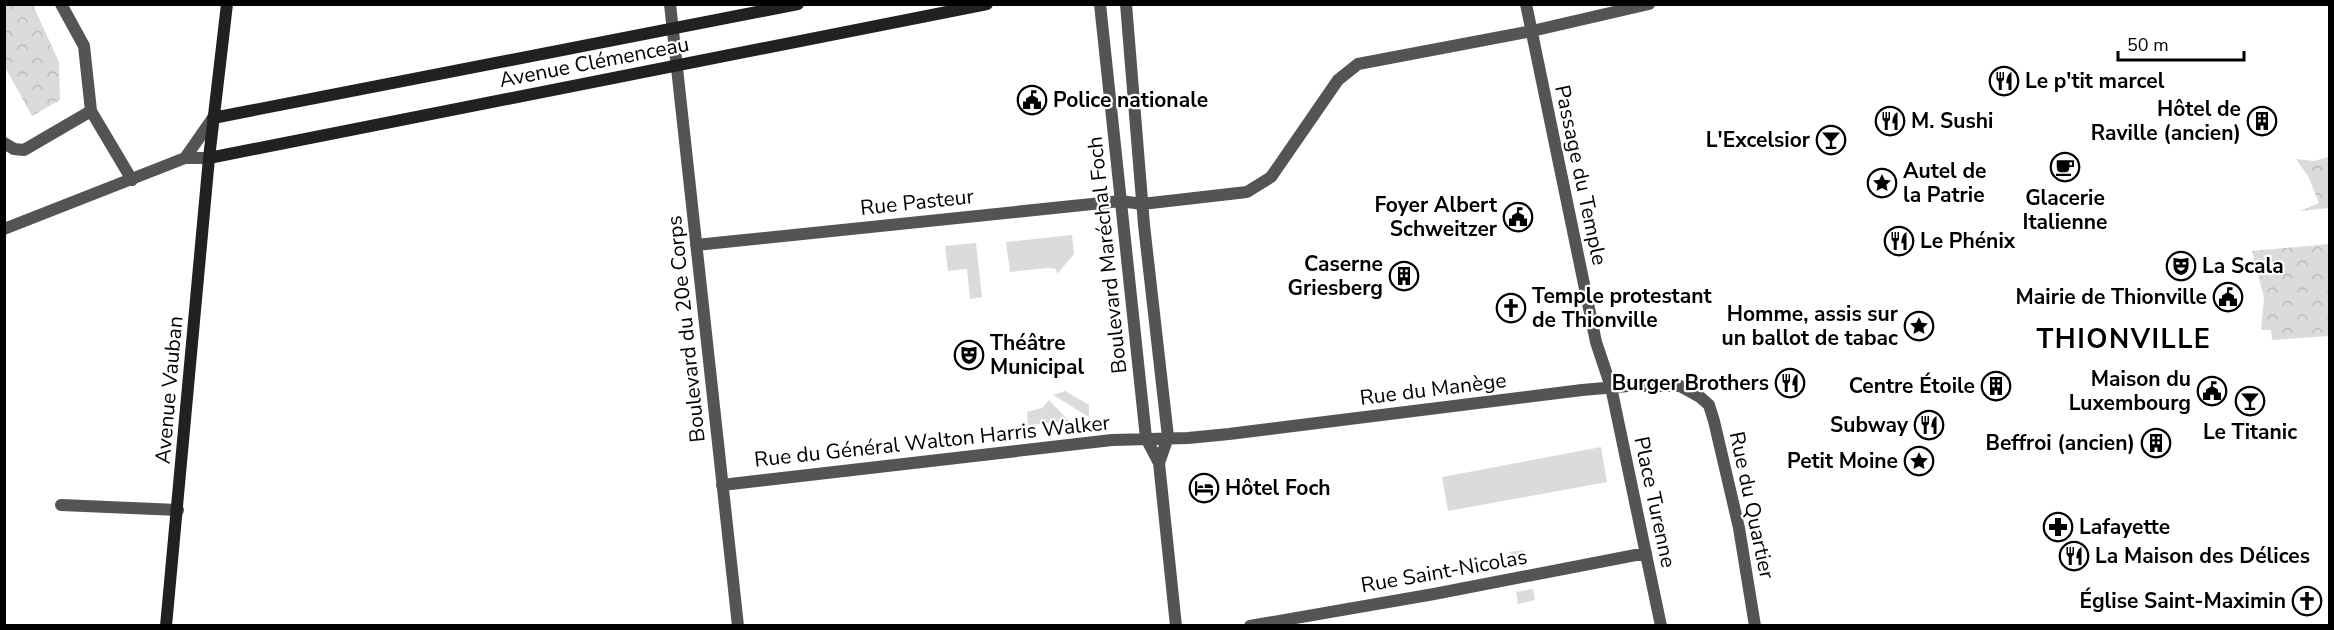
<svg xmlns="http://www.w3.org/2000/svg" width="2334" height="630" viewBox="0 0 2334 630" font-family="'Nunito Sans',sans-serif">
<defs>
<pattern id="park-crowns" width="20" height="18" patternUnits="userSpaceOnUse" patternTransform="scale(1.5)"><rect width="20" height="18" fill="#dbdbdb"/><path d="M2 6a3 3 0 1 1 6 0M12 15a3 3 0 1 1 6 0" fill="none" stroke="#bababa"/></pattern>
</defs>
<rect width="100%" height="100%" fill="#fff"/>
<path fill="#dbdbdb" d="M1072 235 1074 254 1057 274 1056 269 1048 268 1010 272 1006 242Z
M976 243 982 297 970 299 967 269 948 271 945 246Z
M1065 391 1089 405V417L1053 395Z
M1049 400 1069 421 1028 425 1027 412 1042 408Z
M1601 447 1607 482 1448 511 1442 477Z
M1524 550 1526 560 1511 563 1509 552Z
M1533 589 1535 600 1518 604 1516 592Z"/>
<path fill="url(#park-crowns)" d="M4 5H33L59 62 60 100 32 116 5 67Z
M2329 157V208L2300 211 2319 203 2308 176 2296 159 2314 161Z
M2329 244V336L2272 340 2271 330H2261L2264 298 2252 251Z"/>
<g fill="none" stroke-linecap="round" stroke-linejoin="round">
<path stroke="#545454" stroke-width="12" d="M61 4 84 46 91 111 132 180
M670 4 738 626
M1100 4 1146 438 1159 463 1176 626
M1126 4 1144 225 1168 437 1159 463
M1526 4 1596 342 1611 387 1661 626
M4 143 14 149 24 150 91 111
M185 158 213 118
M4 229 185 158H209
M696 245 1121 201 1142 204 1247 192 1271 177 1338 80 1358 64 1532 31 1649 4
M722 485 1112 440 1188 438 1229 434 1582 390 1628 386H1680L1700 397 1709 405 1714 421 1739 528 1755 626
M61 505 178 510
M1250 626 1434 594 1646 553"/>
<path stroke="#212121" stroke-width="12" d="M213 118 798 4
M209 158 987 4
M166 626 209 158 227 4"/>
</g>
<defs>
<g id="restaurant-ring" transform="scale(1.5)"><circle r="9.5" fill="#fff" stroke="#000" stroke-width="1.5"/><path d="M-5-6h1v4h1v-4h1v4h1v-4h1v5L-1.5 .5V6h-2V.5L-5-1ZM5-6V6H3V1.5H1.5Q1.5-4 5-6Z" fill="#000"/></g>
<g id="civic-ring" transform="scale(1.5)"><circle r="9.5" fill="#fff" stroke="#000" stroke-width="1.5"/><path d="M-.6-6.5H3V-4.5H.6V-3L4-1V1h2V6H-6V1h2V-1L-.6-3ZM-1.2 2.5V6h2.4V2.5Z" fill="#000"/></g>
<g id="building-ring" transform="scale(1.5)"><circle r="9.5" fill="#fff" stroke="#000" stroke-width="1.5"/><path d="M-4-6H4V6H1V3H-1V6H-4ZM-2.5-4.3h1.7v1.8h-1.7ZM.8-4.3h1.7v1.8H.8ZM-2.5-1h1.7V.8h-1.7ZM.8-1h1.7V.8H.8Z" fill="#000"/></g>
<g id="bar-ring" transform="scale(1.5)"><circle r="9.5" fill="#fff" stroke="#000" stroke-width="1.5"/><path d="M-6-5H6L.8 .8V4.5H3.5V6h-7V4.5H-.8V.8Z" fill="#000"/></g>
<g id="cafe-ring" transform="scale(1.5)"><circle r="9.5" fill="#fff" stroke="#000" stroke-width="1.5"/><path d="M-5.5-4.5H6V0H3Q3 3.5 0 3.5H-2.5Q-5.5 3.5-5.5 0ZM3-3.2v2h1.7v-2ZM-6 4.5H4V6H-6Z" fill="#000"/></g>
<g id="sight-ring" transform="scale(1.5)"><circle r="9.5" fill="#fff" stroke="#000" stroke-width="1.5"/><path d="M0-6L1.8-2.2L6-1.7L2.9 1.2L3.7 5.4L0 3.3L-3.7 5.4L-2.9 1.2L-6-1.7L-1.8-2.2Z" fill="#000"/></g>
<g id="theatre-ring" transform="scale(1.5)"><circle r="9.5" fill="#fff" stroke="#000" stroke-width="1.5"/><path d="M-5-5.5Q0-4 5-5.5V0Q5 5 0 6Q-5 5-5 0ZM-3.3-2.5H-1v1.5H-3.3ZM1-2.5H3.3v1.5H1ZM-2.8 1Q0 5.5 2.8 1Z" fill="#000"/></g>
<g id="church-ring" transform="scale(1.5)"><circle r="9.5" fill="#fff" stroke="#000" stroke-width="1.5"/><path d="M-1.2-6h2.4v3.5h3.3v2.4h-3.3V6h-2.4V-.1h-3.3v-2.4h3.3Z" fill="#000"/></g>
<g id="hotel-ring" transform="scale(1.5)"><circle r="9.5" fill="#fff" stroke="#000" stroke-width="1.5"/><path d="M-6-4.5h1.5V1H6V5H4.5V3h-9V5H-6ZM-4 0a1.8 1.8 0 1 1 3.6 0ZM.5 0V-2.5h3Q6-2.5 6 0Z" fill="#000"/></g>
<g id="pharmacy-ring" transform="scale(1.5)"><circle r="9.5" fill="#fff" stroke="#000" stroke-width="1.5"/><path d="M-2-6h4v4h4v4h-4v4h-4v-4h-4v-4h4Z" fill="#000"/></g>
</defs>
<g fill-rule="evenodd">
<use href="#restaurant-ring" x="2004" y="81"/>
<use href="#civic-ring" x="1032" y="100"/>
<use href="#restaurant-ring" x="1890" y="121"/>
<use href="#building-ring" x="2262" y="121"/>
<use href="#bar-ring" x="1831" y="140"/>
<use href="#cafe-ring" x="2065" y="167"/>
<use href="#sight-ring" x="1882" y="183"/>
<use href="#civic-ring" x="1518" y="217"/>
<use href="#restaurant-ring" x="1899" y="241"/>
<use href="#theatre-ring" x="2181" y="266"/>
<use href="#building-ring" x="1404" y="276"/>
<use href="#civic-ring" x="2228" y="297"/>
<use href="#church-ring" x="1511" y="308"/>
<use href="#sight-ring" x="1919" y="326"/>
<use href="#theatre-ring" x="969" y="355"/>
<use href="#restaurant-ring" x="1790" y="383"/>
<use href="#building-ring" x="1996" y="386"/>
<use href="#civic-ring" x="2212" y="391"/>
<use href="#bar-ring" x="2250" y="401"/>
<use href="#restaurant-ring" x="1929" y="425"/>
<use href="#building-ring" x="2156" y="443"/>
<use href="#sight-ring" x="1919" y="461"/>
<use href="#hotel-ring" x="1204" y="488"/>
<use href="#pharmacy-ring" x="2058" y="527"/>
<use href="#restaurant-ring" x="2074" y="556"/>
<use href="#church-ring" x="2307" y="601"/>
</g>
<g text-anchor="middle" dominant-baseline="central" stroke-width="4.5" stroke-linejoin="round" paint-order="stroke">
<g font-size="21" fill="#000" stroke="#fff">
<text transform="translate(594 62) rotate(-11)">Avenue Clémenceau</text>
<text transform="translate(1581 175) rotate(78)">Passage du Temple</text>
<text transform="translate(917 202) rotate(-6)">Rue Pasteur</text>
<text transform="translate(1107 255) rotate(-96)">Boulevard Maréchal Foch</text>
<text transform="translate(686 329) rotate(-96)">Boulevard du 20e Corps</text>
<text transform="translate(1433 389) rotate(-7)">Rue du Manège</text>
<text transform="translate(169 390) rotate(-85)">Avenue Vauban</text>
<text transform="translate(932 441) rotate(-6)">Rue du Général Walton Harris Walker</text>
<text transform="translate(1655 502) rotate(78)">Place Turenne</text>
<text transform="translate(1752 505) rotate(78)">Rue du Quartier</text>
<text transform="translate(1444 571) rotate(-10)">Rue Saint-Nicolas</text>
</g>
<g font-size="21" font-weight="bold" fill="#000" stroke="#fff" text-anchor="end">
<text x="2025" y="81" text-anchor="start">Le p'tit marcel</text>
<text x="1053" y="100" text-anchor="start">Police nationale</text>
<text x="2241" y="109">Hôtel de<tspan x="2241" dy="24">Raville (ancien)</tspan></text>
<text x="1911" y="121" text-anchor="start">M. Sushi</text>
<text x="1810" y="140">L'Excelsior</text>
<text x="1903" y="171" text-anchor="start">Autel de<tspan x="1903" dy="24">la Patrie</tspan></text>
<text x="2065" y="198" text-anchor="middle">Glacerie<tspan x="2065" dy="24">Italienne</tspan></text>
<text x="1497" y="205">Foyer Albert<tspan x="1497" dy="24">Schweitzer</tspan></text>
<text x="1920" y="241" text-anchor="start">Le Phénix</text>
<text x="1383" y="264">Caserne<tspan x="1383" dy="24">Griesberg</tspan></text>
<text x="2202" y="266" text-anchor="start">La Scala</text>
<text x="1532" y="296" text-anchor="start">Temple protestant<tspan x="1532" dy="24">de Thionville</tspan></text>
<text x="2207" y="297">Mairie de Thionville</text>
<text x="1898" y="314">Homme, assis sur<tspan x="1898" dy="24">un ballot de tabac</tspan></text>
<text x="990" y="343" text-anchor="start">Théâtre<tspan x="990" dy="24">Municipal</tspan></text>
<text x="2191" y="379">Maison du<tspan x="2191" dy="24">Luxembourg</tspan></text>
<text x="1769" y="383">Burger Brothers</text>
<text x="1975" y="386">Centre Étoile</text>
<text x="1908" y="425">Subway</text>
<text x="2250" y="432" text-anchor="middle">Le Titanic</text>
<text x="2135" y="443">Beffroi (ancien)</text>
<text x="1898" y="461">Petit Moine</text>
<text x="1225" y="488" text-anchor="start">Hôtel Foch</text>
<text x="2079" y="527" text-anchor="start">Lafayette</text>
<text x="2095" y="556" text-anchor="start">La Maison des Délices</text>
<text x="2286" y="601">Église Saint-Maximin</text>
</g>
<g font-size="27" font-weight="bold" letter-spacing="1.5" fill="#000" stroke="#fff">
<text x="2124" y="339">THIONVILLE</text>
</g>
</g>
<rect width="2334" height="630" fill="none" stroke="#000000" stroke-width="12"/>
<path d="M2118 51v9h126v-9" fill="none" stroke="#000000" stroke-width="3"/>
<text x="2127" y="51" font-size="18" fill="#000000" stroke="#ffffff" stroke-width="4.5" paint-order="stroke">50 m</text>
</svg>
